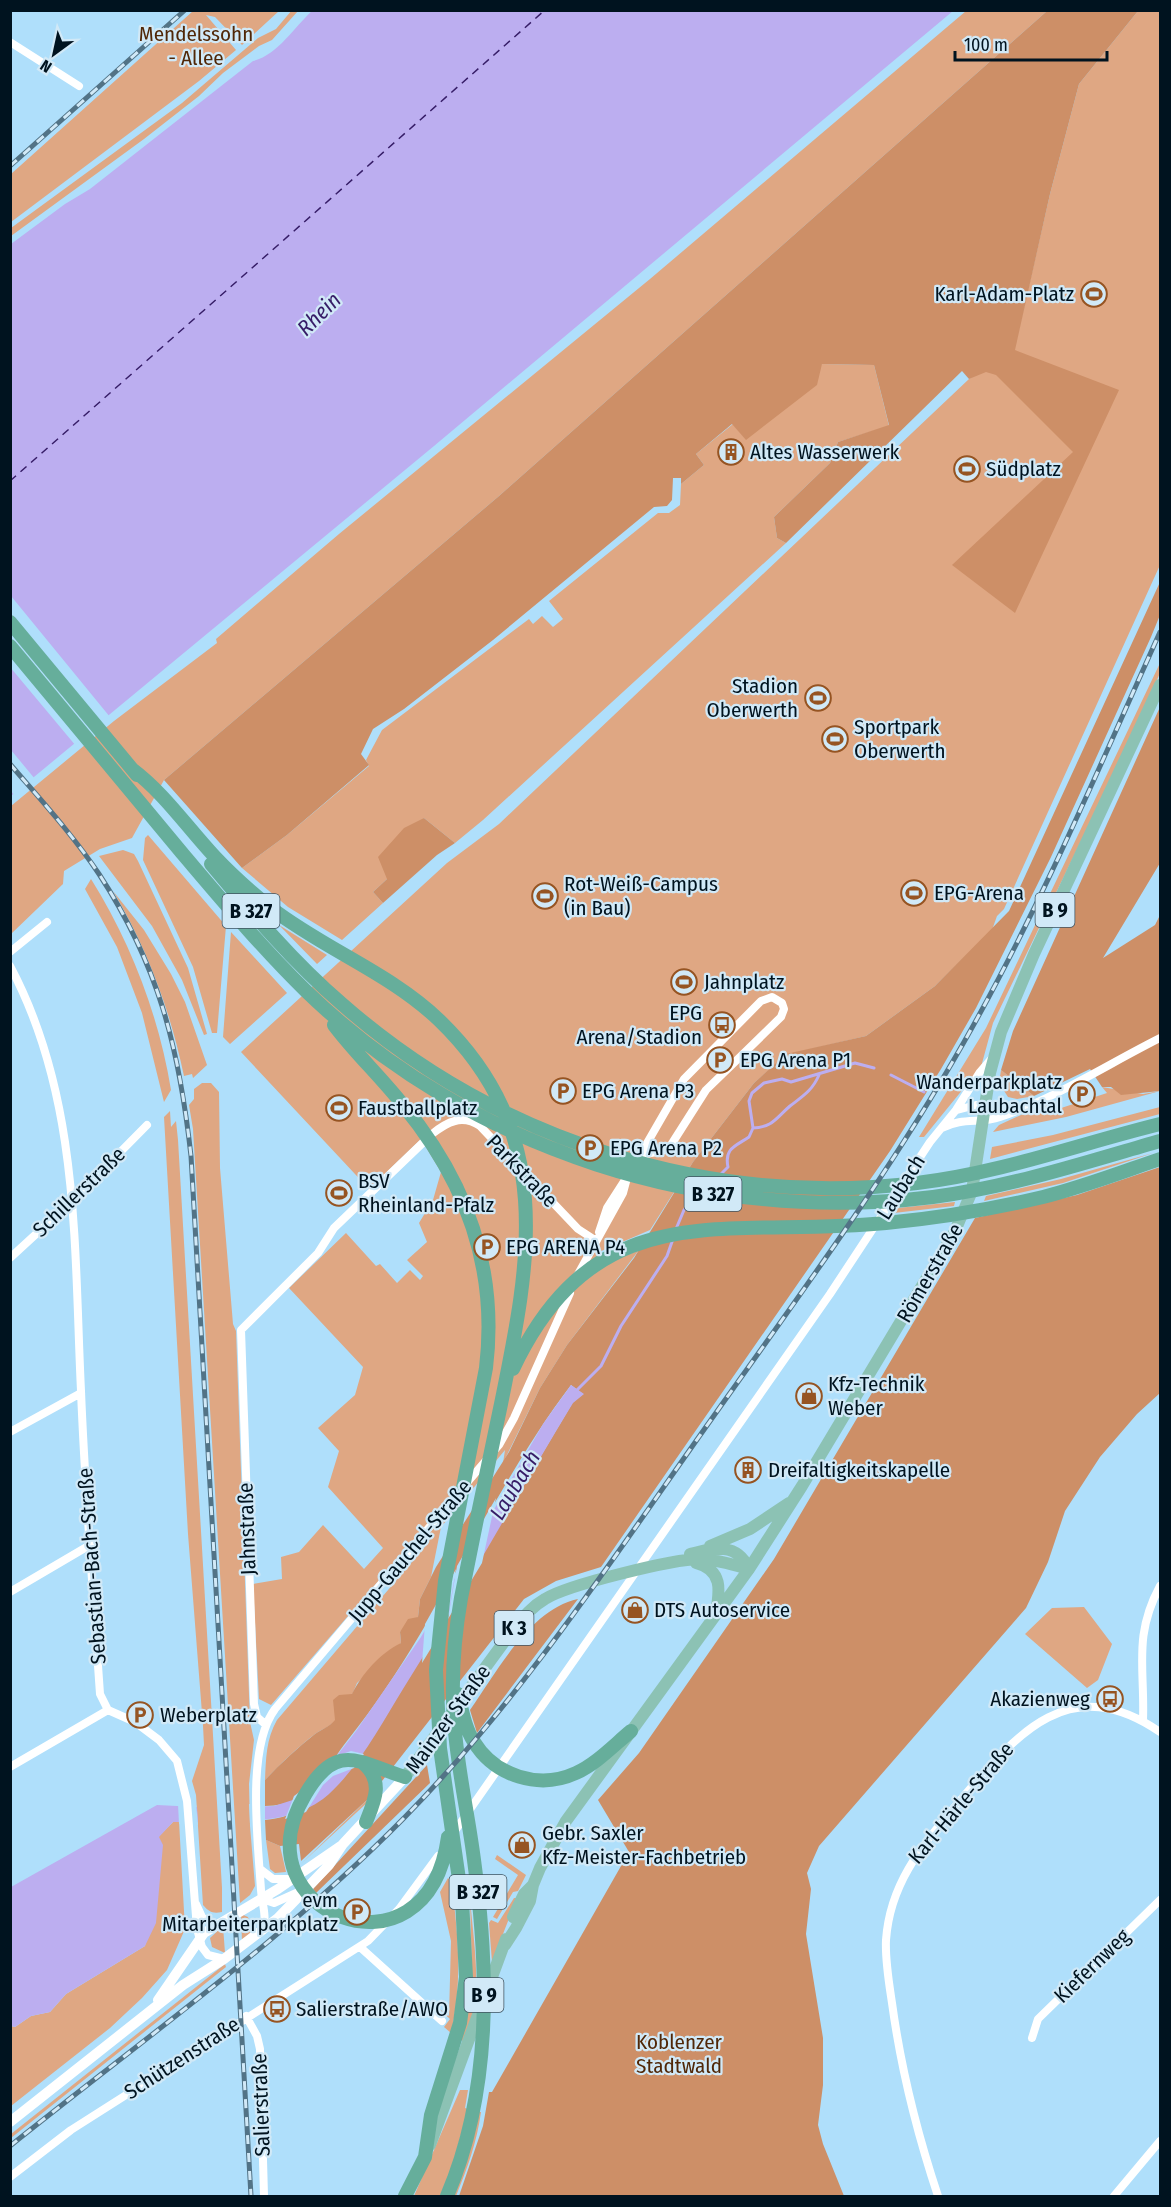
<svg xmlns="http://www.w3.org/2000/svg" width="1171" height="2207" viewBox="0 0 1171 2207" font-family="'Fira Sans Condensed',sans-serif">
<rect width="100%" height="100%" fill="#afdffb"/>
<path fill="#dfa783" d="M292 10 298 11 272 40 259 46 223 73 199 96 144 139 11 236V228L182 103 258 38 276 29Z
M193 11H279L242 45 215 17 206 15 236 50 199 81 11 222V174Z
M966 11H1047L499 496 164 780 132 838 100 849 64 871 63 884 11 934V806L114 721 217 643 216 639 339 534 650 279Z
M1138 11H1160V565L1004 909 997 916 992 930 935 986 866 1036 786 1055 754 1083 693 1162 650 1230 599 1252 586 1278 609 1263 639 1250 567 1345 540 1388 503 1463 505 1450 441 1527 431 1577 420 1599 418 1617 400 1632 401 1643 357 1683 352 1695H339L335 1721C329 1727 322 1729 315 1734 298 1747 280 1764 265 1780 266 1759 266 1739 277 1720L429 1542 419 1534 271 1705 259 1699 253 1584 282 1579 281 1557 299 1552 323 1525 364 1569 383 1548 328 1487 339 1451 318 1428 355 1395 363 1367 289 1288 346 1233 376 1266 380 1264 397 1283 410 1270 420 1280 423 1276 407 1260 427 1242 419 1223 433 1200 441 1172 421 1139 369 1189 241 1052 447 863 499 824 969 379 1014 351 1050 194 1079 84Z
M822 364 874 365 889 426 838 442 830 463 774 517 777 538 786 543 483 820 455 843 424 818 387 879 373 892 383 903 342 940 288 907 242 868 287 835 369 766 366 760 382 730 529 619 533 624 542 616 553 627 563 619 549 601 658 513H669L680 505 681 484 704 465 696 454 733 424 746 439Z
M1160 663V673L1141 717 993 1023 981 1067 924 1137H919L986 1028Z
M148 835 226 926 217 1033H212L193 967 143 860 145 838Z
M123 850 134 854 138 861 188 968 207 1034 204 1035 182 980 152 926 99 856Z
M91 879C131 943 159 1016 171 1090L164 1102 142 1013 117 947 85 889Z
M113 891 144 930 171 974 185 1002 207 1065 193 1078 192 1074 184 1076C170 1010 148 950 113 891Z
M279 925 327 955 317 964Z
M231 932 287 993 230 1044 223 1037Z
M1001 1070 1034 1096 1017 1099 1008 1097 999 1083Z
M202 1083H211L219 1092 220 1168 233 1324 236 1331 250 1722 254 1740 249 1784 250 1826 255 1886 250 1895 240 1903 193 1129 189 1105 194 1099V1089Z
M1102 1087 1143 1094 1160 1091 1066 1117 993 1132 999 1125 1049 1102 1052 1111 1107 1093Z
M1160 1107V1114L990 1159 992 1147 1053 1135Z
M170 1111 171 1127 176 1121 178 1140 222 1888V1912C213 1914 209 1912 203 1905L196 1795 192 1781 204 1745 203 1726 188 1534 164 1117Z
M1153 1153 1063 1183 984 1201 986 1196 1061 1179Z
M955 1202 954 1206 894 1213 898 1208Z
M1084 1607 1112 1644 1098 1680 1087 1688 1025 1634 1052 1608Z
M368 1799 370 1800 302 1863Z
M179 1821 185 1929 167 1970 142 1998 110 2028 11 2106V2026L15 2027 31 2016 50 2012 66 1994 145 1946 158 1837 173 1822Z
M266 1840 280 1846 286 1872 275 1873 270 1869Z
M497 1855 526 1875 518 1891 513 1892 497 1919 493 1917 518 1875 495 1859Z
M448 1878 451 1881C458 1931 463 1981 451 2033L444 2027 450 2019 437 2007 449 2016 451 1941 440 1892Z
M514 1898H517L492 1962 489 1923 491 1920 498 1923Z
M470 1899C473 1934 479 1972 475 2006 473 2018 467 2030 463 2041L461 2040 472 1973Z
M241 1914 248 1917 252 1931 242 1942Z
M223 1926 225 1953 212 1947 210 1938Z
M225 1964 226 1967 11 2138V2134Z
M460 2090H468L465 2108 468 2109 452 2167 440 2196H414Z
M478 2112H481C477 2142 467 2169 456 2196H453Z"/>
<path fill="#cd8f67" d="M1047 11H1138L1079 84 1050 194 1015 350 1119 390 1015 613 952 565 1073 452 996 375 986 372 969 379 962 371 786 543 777 538 774 517 830 463 838 442 889 425 874 365 822 364 817 385 746 440 732 424 696 454 704 465 681 484V478H673L672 500 667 506 654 507 493 640 404 709 373 729 361 754 369 765 287 835 242 868 164 780 499 496Z
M1160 582V615L1151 637 1051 857 976 1008 941 1069 890 1151 601 1567 556 1581 524 1599 368 1799 301 1861 299 1844 280 1846 266 1840 265 1820C323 1815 354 1764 383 1721L573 1402 583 1394 571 1385C486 1497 436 1631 347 1741 333 1759 320 1783 300 1797 291 1803 276 1806 265 1806V1780C281 1763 297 1748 315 1734 322 1729 329 1727 335 1720L333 1700 339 1695 352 1694C362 1674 380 1653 401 1643L400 1632 408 1619 418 1617 420 1599 436 1567 509 1452 540 1388 567 1345 634 1258 693 1162 754 1083 786 1054 866 1036 935 986 1009 911Z
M1160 707V863L1103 958 1155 925 1160 915V1091L1121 1095 1111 1087H1102L1090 1069 1034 1096 1001 1070 1013 1031Z
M424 818 455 843 437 855 383 903 373 892 387 879 378 857 404 828Z
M1160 1167V1393L1137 1414 1100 1457 1065 1511 1048 1562 1026 1608 819 1846 807 1873 811 1889 806 1934 823 2038V2085L818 2125 823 2144 844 2196H459L483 2126 489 2092H492L629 1852 598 1800 639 1753 774 1559 975 1218 1077 1195Z
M578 1599 477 1733 470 1710C497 1672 530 1609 578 1599Z
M427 1765 430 1783 316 1893 313 1889Z"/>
<path fill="#bcaef0" d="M312 11H953L434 446 11 796V244L65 204 90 189 253 61C278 55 294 27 312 11Z
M571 1385 584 1394 573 1403C516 1497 462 1595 403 1689 382 1723 355 1774 323 1799 301 1815 276 1819 250 1821V1807L274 1806 299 1798 315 1784 356 1731 421 1637 543 1424Z
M157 1805 197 1807 198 1822H173L159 1837 163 1845 156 1923 145 1946 66 1994 50 2012 31 2016 15 2027 11 2026V1887Z"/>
<path fill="#afdffb" d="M11 596 110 717 76 746 10 667Z
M11 750 35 779 15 796 11 791Z
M496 1498 482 1563 448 1619 457 1566Z
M456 1569 447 1622 422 1663 425 1624Z
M351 1751 364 1754 354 1768 333 1776 323 1785 306 1812 285 1819 294 1796 313 1782 330 1758Z
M265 1803V1823L250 1824 249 1804Z
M178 1804H196L198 1825 179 1824Z"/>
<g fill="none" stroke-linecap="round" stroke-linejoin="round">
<path stroke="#bcaef0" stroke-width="3" d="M891 1075 924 1092
M753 1128C773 1127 776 1118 790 1106 803 1096 812 1091 819 1075
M720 1175 728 1167C724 1148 736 1146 749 1137L753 1128 749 1101 752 1093 764 1083 782 1079 791 1082 855 1063 874 1068
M676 1229 684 1210 699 1193
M576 1391 601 1366 621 1326 667 1256 673 1239"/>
<path stroke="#361d67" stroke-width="1.5" stroke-dasharray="8 6" stroke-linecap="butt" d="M10 481 545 10"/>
<path stroke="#fff" stroke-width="8" d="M10 42 79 86
M10 952 47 922
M10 966C80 1097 74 1247 81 1391 85 1492 93 1593 100 1694L108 1710 135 1722 159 1740 177 1761 187 1801 197 1929 202 1947 208 1955 224 1959
M957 1110 976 1105 1021 1108
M942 1128C963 1117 980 1124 1000 1117 1056 1098 1108 1064 1160 1038
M635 1164 684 1079 761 1001 772 997 782 1003 784 1009 781 1017 706 1090 671 1145 662 1151 640 1155
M599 1232 607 1208 625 1180
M10 1258 72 1201 147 1125
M577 1276 623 1193 627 1178
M10 1432 81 1393
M10 1592 90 1545
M1143 1720C1145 1669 1133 1636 1160 1586
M265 1724 257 1717 254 1704 241 1330 318 1253 334 1228 432 1134C447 1122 462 1114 480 1126L578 1229 595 1240
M10 1767 108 1710
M452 1835 830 1294 930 1142 956 1110 980 1072 992 1058
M260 1869 273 1879H292
M262 1899 274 1903 303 1890
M196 1904 202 1917 216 1925
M263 1930C267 1915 262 1904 261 1890 258 1841 246 1748 275 1709L499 1445 514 1418 570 1293
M360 1947 442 2021
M246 2016 257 2036 260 2049 264 2196
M1032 2038 1038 2019 1160 1900
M10 2177 71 2130 368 1941 399 1909 438 1856
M938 2196C917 2133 901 2069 892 2003 889 1983 885 1960 886 1940 890 1882 923 1845 958 1803 1015 1736 1068 1669 1160 1732
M1114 2196 1160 2141"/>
<path stroke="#fff" stroke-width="10" d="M158 2000 204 1933 278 1889 342 1845
M10 2122 183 1985 224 1959 278 1918 329 1865 343 1844 405 1777"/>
<path stroke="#8cc2b4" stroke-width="12" d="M710 1546 750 1529 789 1503
M690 1554C714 1548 737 1542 749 1569
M696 1563C723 1570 720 1590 716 1613
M405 1777 512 1631C522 1619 531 1607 545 1599 567 1585 673 1559 700 1559 716 1559 733 1565 749 1569
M513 1917 524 1894 533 1885
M505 1945 516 1928 530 1901 533 1885 540 1868 566 1821 749 1569 802 1486 955 1231 972 1191 990 1073 1001 1032 1034 954 1160 685
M430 2145 506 1939"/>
<path stroke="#66ae9b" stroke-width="14" d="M10 622 137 775
M10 646C68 715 125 784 182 853 222 900 262 948 306 991 471 1151 707 1225 933 1197 1011 1187 1086 1162 1160 1141
M132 769C164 793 187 827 215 857 232 875 251 892 271 908 324 949 390 973 439 1020 557 1134 530 1262 501 1404 487 1469 474 1533 461 1598 454 1638 451 1679 454 1720 457 1767 468 1813 474 1860 489 1971 492 2091 447 2196
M211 864C252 913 293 962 342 1004 498 1141 710 1208 917 1183 1001 1173 1079 1144 1160 1124
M334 1025C355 1053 381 1077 403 1105 466 1181 498 1269 486 1368L445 1581 436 1670 440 1748 462 1900 466 1977 460 2023 431 2115 425 2157 405 2196
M513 1369C598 1190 726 1239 886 1223 939 1218 992 1209 1043 1197 1083 1187 1122 1172 1160 1159
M458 1694C462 1710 465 1728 474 1742 495 1776 539 1790 576 1773 596 1764 613 1746 631 1731
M363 1763C384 1781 375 1800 366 1822
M405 1777C359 1763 337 1740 305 1795 235 1912 427 1990 448 1837"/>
<g stroke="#527386" stroke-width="5">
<path id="rail" d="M10 166 185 10
M10 764C40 799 73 835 99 874 159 966 179 1048 191 1156L251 2196
M10 2146C143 2039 285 1939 404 1818 513 1707 600 1578 689 1451 783 1317 883 1185 964 1042 1039 910 1098 770 1160 632"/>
</g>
<use href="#rail" stroke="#d1e9f7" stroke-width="3" stroke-dasharray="9" stroke-linecap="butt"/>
</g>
<defs>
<g id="stadium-ring" transform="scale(1.35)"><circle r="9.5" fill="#d1e9f7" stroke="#965422" stroke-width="1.5"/><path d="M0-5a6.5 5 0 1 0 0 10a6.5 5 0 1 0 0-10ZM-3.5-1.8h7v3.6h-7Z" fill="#965422"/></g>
<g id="building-ring" transform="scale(1.35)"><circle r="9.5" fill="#d1e9f7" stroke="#965422" stroke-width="1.5"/><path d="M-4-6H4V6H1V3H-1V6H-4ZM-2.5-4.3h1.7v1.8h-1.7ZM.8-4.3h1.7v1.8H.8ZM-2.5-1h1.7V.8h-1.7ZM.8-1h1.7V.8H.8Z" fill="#965422"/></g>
<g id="bus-ring" transform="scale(1.35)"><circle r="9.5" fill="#d1e9f7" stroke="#965422" stroke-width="1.5"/><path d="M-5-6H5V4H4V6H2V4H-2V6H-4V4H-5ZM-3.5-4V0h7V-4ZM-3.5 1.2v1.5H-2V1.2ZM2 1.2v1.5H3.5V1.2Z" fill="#965422"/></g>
<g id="parking-ring" transform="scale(1.35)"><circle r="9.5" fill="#d1e9f7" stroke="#965422" stroke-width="1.5"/><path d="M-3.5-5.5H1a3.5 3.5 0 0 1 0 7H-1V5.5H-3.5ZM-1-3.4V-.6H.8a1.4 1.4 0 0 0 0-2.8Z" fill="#965422"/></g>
<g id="shop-ring" transform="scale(1.35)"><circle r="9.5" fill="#d1e9f7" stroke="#965422" stroke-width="1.5"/><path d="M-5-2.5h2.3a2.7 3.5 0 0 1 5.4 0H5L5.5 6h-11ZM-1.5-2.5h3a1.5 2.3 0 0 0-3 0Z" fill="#965422"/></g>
</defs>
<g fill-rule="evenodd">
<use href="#stadium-ring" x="1094" y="294"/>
<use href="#building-ring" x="731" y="452"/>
<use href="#stadium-ring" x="967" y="469"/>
<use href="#stadium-ring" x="818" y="698"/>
<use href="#stadium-ring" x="835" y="739"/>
<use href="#stadium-ring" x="914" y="893"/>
<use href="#stadium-ring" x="545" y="896"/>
<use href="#stadium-ring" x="684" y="982"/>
<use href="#bus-ring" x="722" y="1025"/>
<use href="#parking-ring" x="720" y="1060"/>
<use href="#parking-ring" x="563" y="1091"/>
<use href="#parking-ring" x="1082" y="1094"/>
<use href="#stadium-ring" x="339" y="1108"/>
<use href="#parking-ring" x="590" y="1148"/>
<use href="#stadium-ring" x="339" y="1193"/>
<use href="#parking-ring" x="487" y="1247"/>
<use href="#shop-ring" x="809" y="1396"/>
<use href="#building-ring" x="748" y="1470"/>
<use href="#shop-ring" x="635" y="1610"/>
<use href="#bus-ring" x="1110" y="1699"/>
<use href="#parking-ring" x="140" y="1715"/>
<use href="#shop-ring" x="522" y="1845"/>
<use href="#parking-ring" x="357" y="1912"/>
<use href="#bus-ring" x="277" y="2009"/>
</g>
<g text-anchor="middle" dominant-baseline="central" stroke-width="4.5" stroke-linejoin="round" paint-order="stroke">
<g fill="#d1e9f7" stroke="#3f5360" stroke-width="1.5">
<rect x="1035.5" y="893" width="39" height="34" rx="4.5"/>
<rect x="222.5" y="894" width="57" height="34" rx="4.5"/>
<rect x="684.5" y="1177" width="57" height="34" rx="4.5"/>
<rect x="494.5" y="1611" width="39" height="34" rx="4.5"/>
<rect x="449.5" y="1875" width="57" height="34" rx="4.5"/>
<rect x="464.5" y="1978" width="39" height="34" rx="4.5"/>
</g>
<g font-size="20" font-weight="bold" fill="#00131f">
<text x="1055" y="910">B 9</text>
<text x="251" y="911">B 327</text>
<text x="713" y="1194">B 327</text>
<text x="514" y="1628">K 3</text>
<text x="478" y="1892">B 327</text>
<text x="484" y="1995">B 9</text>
</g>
<g font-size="21" fill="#502707" stroke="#d1e9f7">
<text x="196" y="34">Mendelssohn<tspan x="196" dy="24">- Allee</tspan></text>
<text x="679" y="2042">Koblenzer<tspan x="679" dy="24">Stadtwald</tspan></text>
</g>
<g font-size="21" fill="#00131f" stroke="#d1e9f7" text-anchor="start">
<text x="1074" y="294" text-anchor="end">Karl-Adam-Platz</text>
<text x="750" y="452">Altes Wasserwerk</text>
<text x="986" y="469">Südplatz</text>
<text x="798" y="686" text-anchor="end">Stadion<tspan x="798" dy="24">Oberwerth</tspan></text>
<text x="854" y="727">Sportpark<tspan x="854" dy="24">Oberwerth</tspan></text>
<text x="564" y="884">Rot-Weiß-Campus<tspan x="564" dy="24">(in Bau)</tspan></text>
<text x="934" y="893">EPG-Arena</text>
<text x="704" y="982">Jahnplatz</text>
<text x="702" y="1013" text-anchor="end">EPG<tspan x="702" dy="24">Arena/Stadion</tspan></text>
<text x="740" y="1060">EPG Arena P1</text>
<text x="1062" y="1082" text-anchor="end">Wanderparkplatz<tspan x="1062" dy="24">Laubachtal</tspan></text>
<text x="582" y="1091">EPG Arena P3</text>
<text x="358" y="1108">Faustballplatz</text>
<text x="610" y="1148">EPG Arena P2</text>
<text x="358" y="1181">BSV<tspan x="358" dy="24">Rheinland-Pfalz</tspan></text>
<text x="506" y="1247">EPG ARENA P4</text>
<text x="828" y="1384">Kfz-Technik<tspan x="828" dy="24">Weber</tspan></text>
<text x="768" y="1470">Dreifaltigkeitskapelle</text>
<text x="654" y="1610">DTS Autoservice</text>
<text x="1090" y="1699" text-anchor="end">Akazienweg</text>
<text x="160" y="1715">Weberplatz</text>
<text x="542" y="1833">Gebr. Saxler<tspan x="542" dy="24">Kfz-Meister-Fachbetrieb</tspan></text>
<text x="338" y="1900" text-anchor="end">evm<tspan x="338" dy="24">Mitarbeiterparkplatz</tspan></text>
<text x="296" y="2009">Salierstraße/AWO</text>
</g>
<g font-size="21" fill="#00131f" stroke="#d1e9f7">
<text transform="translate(522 1171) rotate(46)">Parkstraße</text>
<text transform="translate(901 1187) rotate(-58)">Laubach</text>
<text transform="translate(79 1192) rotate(-44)">Schillerstraße</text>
<text transform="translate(930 1273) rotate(-60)">Römerstraße</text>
<text transform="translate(247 1529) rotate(-92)">Jahnstraße</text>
<text transform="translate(410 1551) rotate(-50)">Jupp-Gauchel-Straße</text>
<text transform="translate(92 1566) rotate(-94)">Sebastian-Bach-Straße</text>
<text transform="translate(448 1719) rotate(-54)">Mainzer Straße</text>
<text transform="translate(961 1803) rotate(-50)">Karl-Härle-Straße</text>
<text transform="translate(1092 1966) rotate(-44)">Kiefernweg</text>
<text transform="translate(182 2058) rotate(-33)">Schützenstraße</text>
<text transform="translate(261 2105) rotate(-92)">Salierstraße</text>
</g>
<g font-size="22" font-style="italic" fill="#361d67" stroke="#d1e9f7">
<text transform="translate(319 314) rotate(-45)">Rhein</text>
<text transform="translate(515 1485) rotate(-59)">Laubach</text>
</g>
</g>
<rect width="1171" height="2207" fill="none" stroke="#00131f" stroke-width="24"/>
<g transform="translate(54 54) rotate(213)" stroke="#d1e9f7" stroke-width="4.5" paint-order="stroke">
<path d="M0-4.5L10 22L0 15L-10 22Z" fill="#00131f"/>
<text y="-9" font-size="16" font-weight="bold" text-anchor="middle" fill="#00131f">N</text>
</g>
<path d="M955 51v9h152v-9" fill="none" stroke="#00131f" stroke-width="3"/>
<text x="964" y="51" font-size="18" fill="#00131f" stroke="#d1e9f7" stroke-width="4.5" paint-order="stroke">100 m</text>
</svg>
